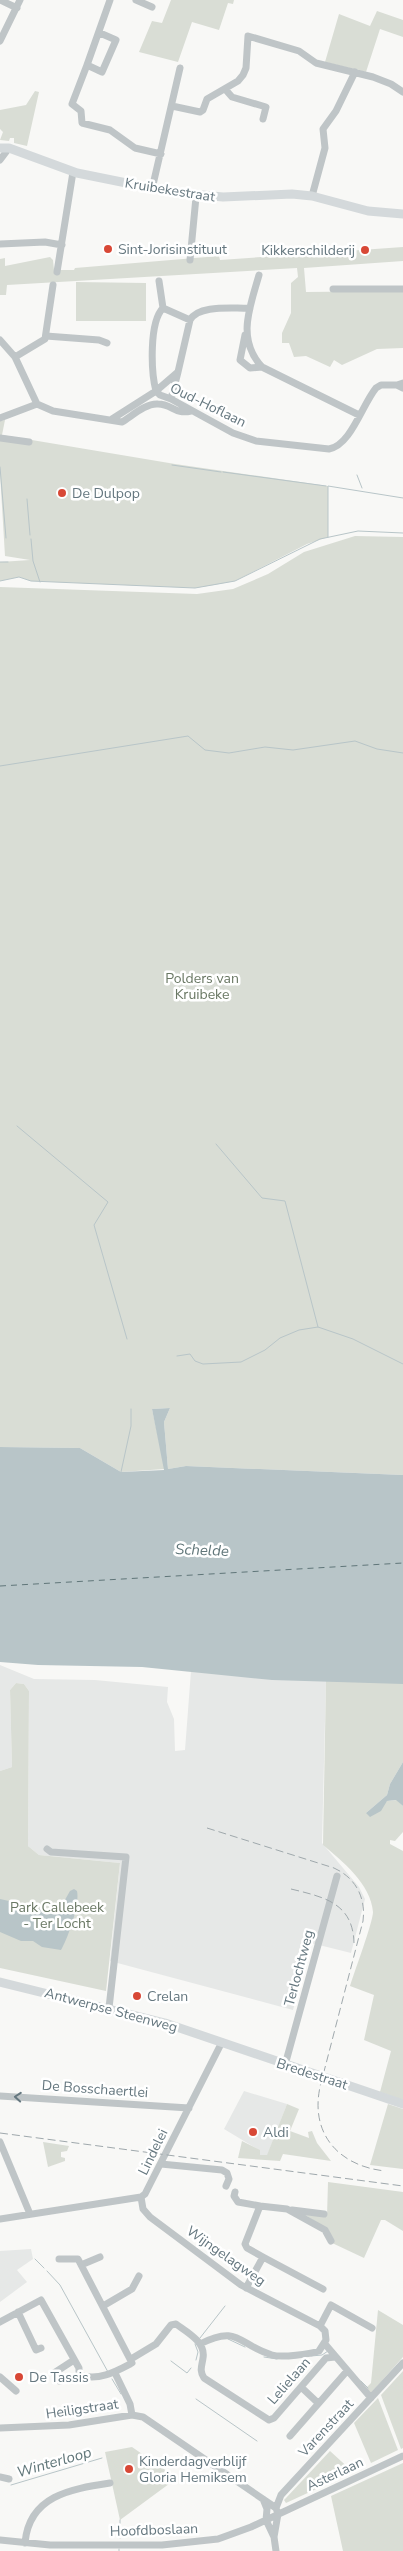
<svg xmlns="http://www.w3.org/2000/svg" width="403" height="2551" viewBox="0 0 403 2551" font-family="'Nunito Sans',sans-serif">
<rect width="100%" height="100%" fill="#f8f8f6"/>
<path fill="#e6e8e7" d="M0 1665 34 1679 95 1680 168 1687 167 1702 174 1719 175 1751 185 1750 191 1671 326 1679 322 1843 359 1887 365 1899 351 1953 311 1943 293 2010 110 1961 120 1863 39 1855 28 1846 29 1691 24 1684 16 1683 10 1690 12 1767 0 1771Z
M244 2091 287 2104 267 2156 259 2155V2150L224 2129Z
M31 2249 33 2259 17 2270 27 2282 0 2302V2251Z"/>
<path fill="#d9ddd5" d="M171 0H234L233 4 228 3 219 30 192 22 178 62 139 52 152 21 162 23Z
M377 11 403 20V37L380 29 366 72 325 62 339 14 370 26Z
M35 91 39 92 27 146 14 143V138H10L9 141 0 140 3 132 0 129V110L26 105Z
M403 247V261L304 268 306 292 403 291V348L377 349 342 365 334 360 330 367 306 356 294 357 289 343H282V333L291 313V283L298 277 297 268 7 285 6 295H0V259L5 258V266L50 257 53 260 54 270H74L75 268 219 256 220 260Z
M76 282 146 283V321H76Z
M5 420 2 435 175 464 328 486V537L307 544 235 581 214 585 195 588 31 581 19 577 0 581V562L30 560 5 556 0 473V421Z
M355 536 403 537V1475L186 1466 168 1469 164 1422 170 1408 152 1409 165 1469 121 1472 80 1448 0 1447V587L197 594 233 589 268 574 304 552Z
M326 1679 403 1681V1762L390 1784 387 1795 366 1813 387 1801 397 1800 403 1806V1832L395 1841 390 1840V1844L403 1851V2100L380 2092 391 2051 364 2040 374 1995 350 1986C354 1973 373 1922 373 1912 371 1884 342 1861 323 1845Z
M16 1683 24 1684 29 1691 28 1846 39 1855 120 1863 106 1991 0 1968V1771L12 1767 10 1690Z
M287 2104 299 2109 290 2131 309 2138 308 2132 312 2131 317 2143 331 2161 283 2154 280 2161 238 2158 242 2141 260 2150V2155H267Z
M388 2104 403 2109V2169L370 2165Z
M43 2142 69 2146 67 2151 61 2152V2157L65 2158V2161L48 2167Z
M328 2182 403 2192V2231L385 2220H381L364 2258 330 2242 329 2230 305 2215 327 2216Z
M378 2310 403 2325V2357L371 2393 366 2388 371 2383Z
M403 2371V2448L401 2449 381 2395Z
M378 2398 398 2450 371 2463 354 2423Z
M132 2447 177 2478 120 2520 105 2452Z
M330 2451 353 2472 286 2503 284 2500 286 2498Z
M403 2463V2551H343L331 2496Z"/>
<path fill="#b8c5c8" d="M170 1408 164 1422 168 1469 186 1466 403 1475V1684L272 1680 142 1667 38 1665 0 1662V1447L80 1448 121 1472 164 1470 152 1409Z
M403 1762V1806L396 1800 387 1801 381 1811 370 1817 366 1813 387 1795 390 1784Z
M74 1889 77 1891C80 1904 68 1938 61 1950L42 1947 33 1941H21L0 1932V1899L9 1901 12 1905C22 1901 44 1913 58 1912L70 1891Z"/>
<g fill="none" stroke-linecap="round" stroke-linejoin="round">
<path stroke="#b8c5c8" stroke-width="1" d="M172 465 221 472
M0 467 6 538
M223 472 326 486
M357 475 362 488
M27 499 30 535
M328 537V486L403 498
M31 539 33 561 40 582
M0 562H8
M0 581 19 577 31 581 195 588 235 581 320 539 358 531 403 533
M0 766 188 736 205 750 229 753 265 747 293 750 355 741 377 749 403 753
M17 1126 108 1202 94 1225 127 1339
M216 1144 262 1198 285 1201 318 1327
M177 1356 190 1354 195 1361 203 1364 241 1362 265 1350 280 1338 299 1330 318 1327 353 1339 403 1364
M121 1472 131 1426V1409
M35 2259 44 2268
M47 2271 60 2285 108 2372
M200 2338 225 2306
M228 2339 245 2347
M195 2344 198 2352 196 2360
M311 2356 322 2355 328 2351
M264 2357 277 2359
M171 2361 187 2373 191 2368
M112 2379 121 2394
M361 2381 368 2388
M196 2399 257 2441
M11 2485 102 2458
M120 2538V2520
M119 2551V2549"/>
<path stroke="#607679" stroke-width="1" stroke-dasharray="6 5" stroke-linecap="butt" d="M0 1586 403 1563"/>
<path stroke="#bfc5c7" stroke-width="7" d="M0 0 17 8
M136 0 152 7
M100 33 116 40 102 72 87 65 110 0
M0 41 20 0
M87 65 72 104 81 111 82 123 110 130 135 148 161 154
M225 89 232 97 266 107 263 119
M172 106 200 112 203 110 207 99 238 81 243 75 246 68 248 36 299 51 316 63 373 77 391 84 403 92
M0 160 9 148
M152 189 180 68
M312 196 325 148 323 129 336 111 355 72
M0 244 45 242 62 245
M190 260 196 197
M57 272 73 172
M259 275C250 307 236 339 262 367L359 415
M159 281 163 308
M333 289H403
M163 308 190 320C199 304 234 309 250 308
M245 335 240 360 250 368 262 367
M46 336 99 340 107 343
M0 340 15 357 37 404 53 411 122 422C132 416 146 403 158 404 172 404 175 415 191 411
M15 357 45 339 53 285
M403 383 397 385 403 388
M156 391 160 395 171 399 233 433 256 441 329 449C351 445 362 405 376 388L381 385H397
M156 391C151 372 149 322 163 308
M171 399 178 372
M0 418 37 404
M112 419 156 391 178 372 190 320
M0 438 29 442
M47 1849 51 1852 126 1857 109 2008
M285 2065 337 1876
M0 2096 189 2108
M0 2142 30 2214
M161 2164 222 2170 227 2173 229 2179 226 2186
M235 2192 234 2196 238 2202 260 2206
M141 2197 143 2209 150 2217 241 2285 320 2326 325 2331 326 2340 319 2351C310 2354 282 2358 272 2355 238 2345 239 2324 200 2344
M292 2210 324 2214
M0 2219 141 2197 145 2194 222 2042
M263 2257 323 2289
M81 2265 100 2257
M246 2288 263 2257 247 2248 245 2244 260 2206 287 2209 325 2230 331 2241
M103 2306 132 2289 139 2276
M18 2312 36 2350 41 2348
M0 2322 41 2300 79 2368V2375C99 2381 115 2372 132 2363L78 2259H59
M320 2326 331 2305 372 2328
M325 2344 371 2398
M131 2359 156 2344 171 2325 176 2324C187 2332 206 2342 203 2358 202 2366 199 2370 204 2378L269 2420 274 2418 326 2358 335 2357
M74 2360 54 2373 59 2381 74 2379 79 2375
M115 2373 130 2404 132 2415
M0 2377 16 2391
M301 2387 318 2403
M0 2428 69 2425 132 2415 143 2417 276 2508
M290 2436 347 2371
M0 2477 9 2479
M263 2499 267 2509 266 2520 274 2537
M277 2511 276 2508 281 2495 403 2363
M0 2540 50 2545H162L218 2539 251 2527 403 2456
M25 2543C29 2496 70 2489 110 2483
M276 2551 274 2537 278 2514"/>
<path stroke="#d4d9db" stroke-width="9" d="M0 148H9L77 173 171 192 223 197 292 194 312 196 368 211 403 214
M0 1982 165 2023 403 2104"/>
<path stroke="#9fa8ac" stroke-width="1" stroke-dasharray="8 4" stroke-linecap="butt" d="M207 1828 334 1868C356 1878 366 1898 363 1921L320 2087C310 2134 339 2166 385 2171
M291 1889C324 1897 353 1903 354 1943
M0 2133 403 2186"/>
</g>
<defs><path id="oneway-chevron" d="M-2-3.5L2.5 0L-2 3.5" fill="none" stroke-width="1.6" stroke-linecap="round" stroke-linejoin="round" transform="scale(1.25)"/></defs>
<use stroke="#65777f" href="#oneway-chevron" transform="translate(18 2097) rotate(-176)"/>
<g fill="#d84836" stroke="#fff" stroke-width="2">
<circle cx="108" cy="249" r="5"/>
<circle cx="365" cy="250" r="5"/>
<circle cx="62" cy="493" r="5"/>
<circle cx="137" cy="1996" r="5"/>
<circle cx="253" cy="2132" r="5"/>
<circle cx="19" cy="2377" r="5"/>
<circle cx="129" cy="2469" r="5"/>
</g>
<g text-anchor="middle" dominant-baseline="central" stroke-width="5" stroke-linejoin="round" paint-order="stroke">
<g font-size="14" fill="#65777f" stroke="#fff">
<text transform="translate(170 190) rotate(9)">Kruibekestraat</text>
<text transform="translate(208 405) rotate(26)">Oud-Hoflaan</text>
<text transform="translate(299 1968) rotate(-75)">Terlochtweg</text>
<text transform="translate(111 2010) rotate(15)">Antwerpse Steenweg</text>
<text transform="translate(312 2074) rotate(18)">Bredestraat</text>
<text transform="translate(95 2089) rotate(4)">De Bosschaertlei</text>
<text transform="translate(153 2152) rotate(-64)">Lindelei</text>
<text transform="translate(226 2256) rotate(35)">Wijngelagweg</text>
<text transform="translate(289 2381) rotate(-49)">Lelielaan</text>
<text transform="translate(82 2409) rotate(-8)">Heiligstraat</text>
<text transform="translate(326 2428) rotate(-47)">Varenstraat</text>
<text transform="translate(335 2474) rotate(-25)">Asterlaan</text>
<text transform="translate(154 2530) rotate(-2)">Hoofdboslaan</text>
</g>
<g font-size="14" fill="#65777f" stroke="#fff" text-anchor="start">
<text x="118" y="249">Sint-Jorisinstituut</text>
<text x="355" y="250" text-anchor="end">Kikkerschilderij</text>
<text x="72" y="493">De Dulpop</text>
<text x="147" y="1996">Crelan</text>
<text x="263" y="2132">Aldi</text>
<text x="29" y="2377">De Tassis</text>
<text x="139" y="2461">Kinderdagverblijf<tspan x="139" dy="16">Gloria Hemiksem</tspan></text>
</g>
<g font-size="14" fill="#6a7864" stroke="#fff">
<text x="202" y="978">Polders van<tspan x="202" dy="16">Kruibeke</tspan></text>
<text x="57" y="1907">Park Callebeek<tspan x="57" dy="16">- Ter Locht</tspan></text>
</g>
<g font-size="15" font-style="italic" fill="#607679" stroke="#fff">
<text transform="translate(202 1550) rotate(2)">Schelde</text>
<text transform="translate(54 2462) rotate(-16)">Winterloop</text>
</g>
</g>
</svg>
